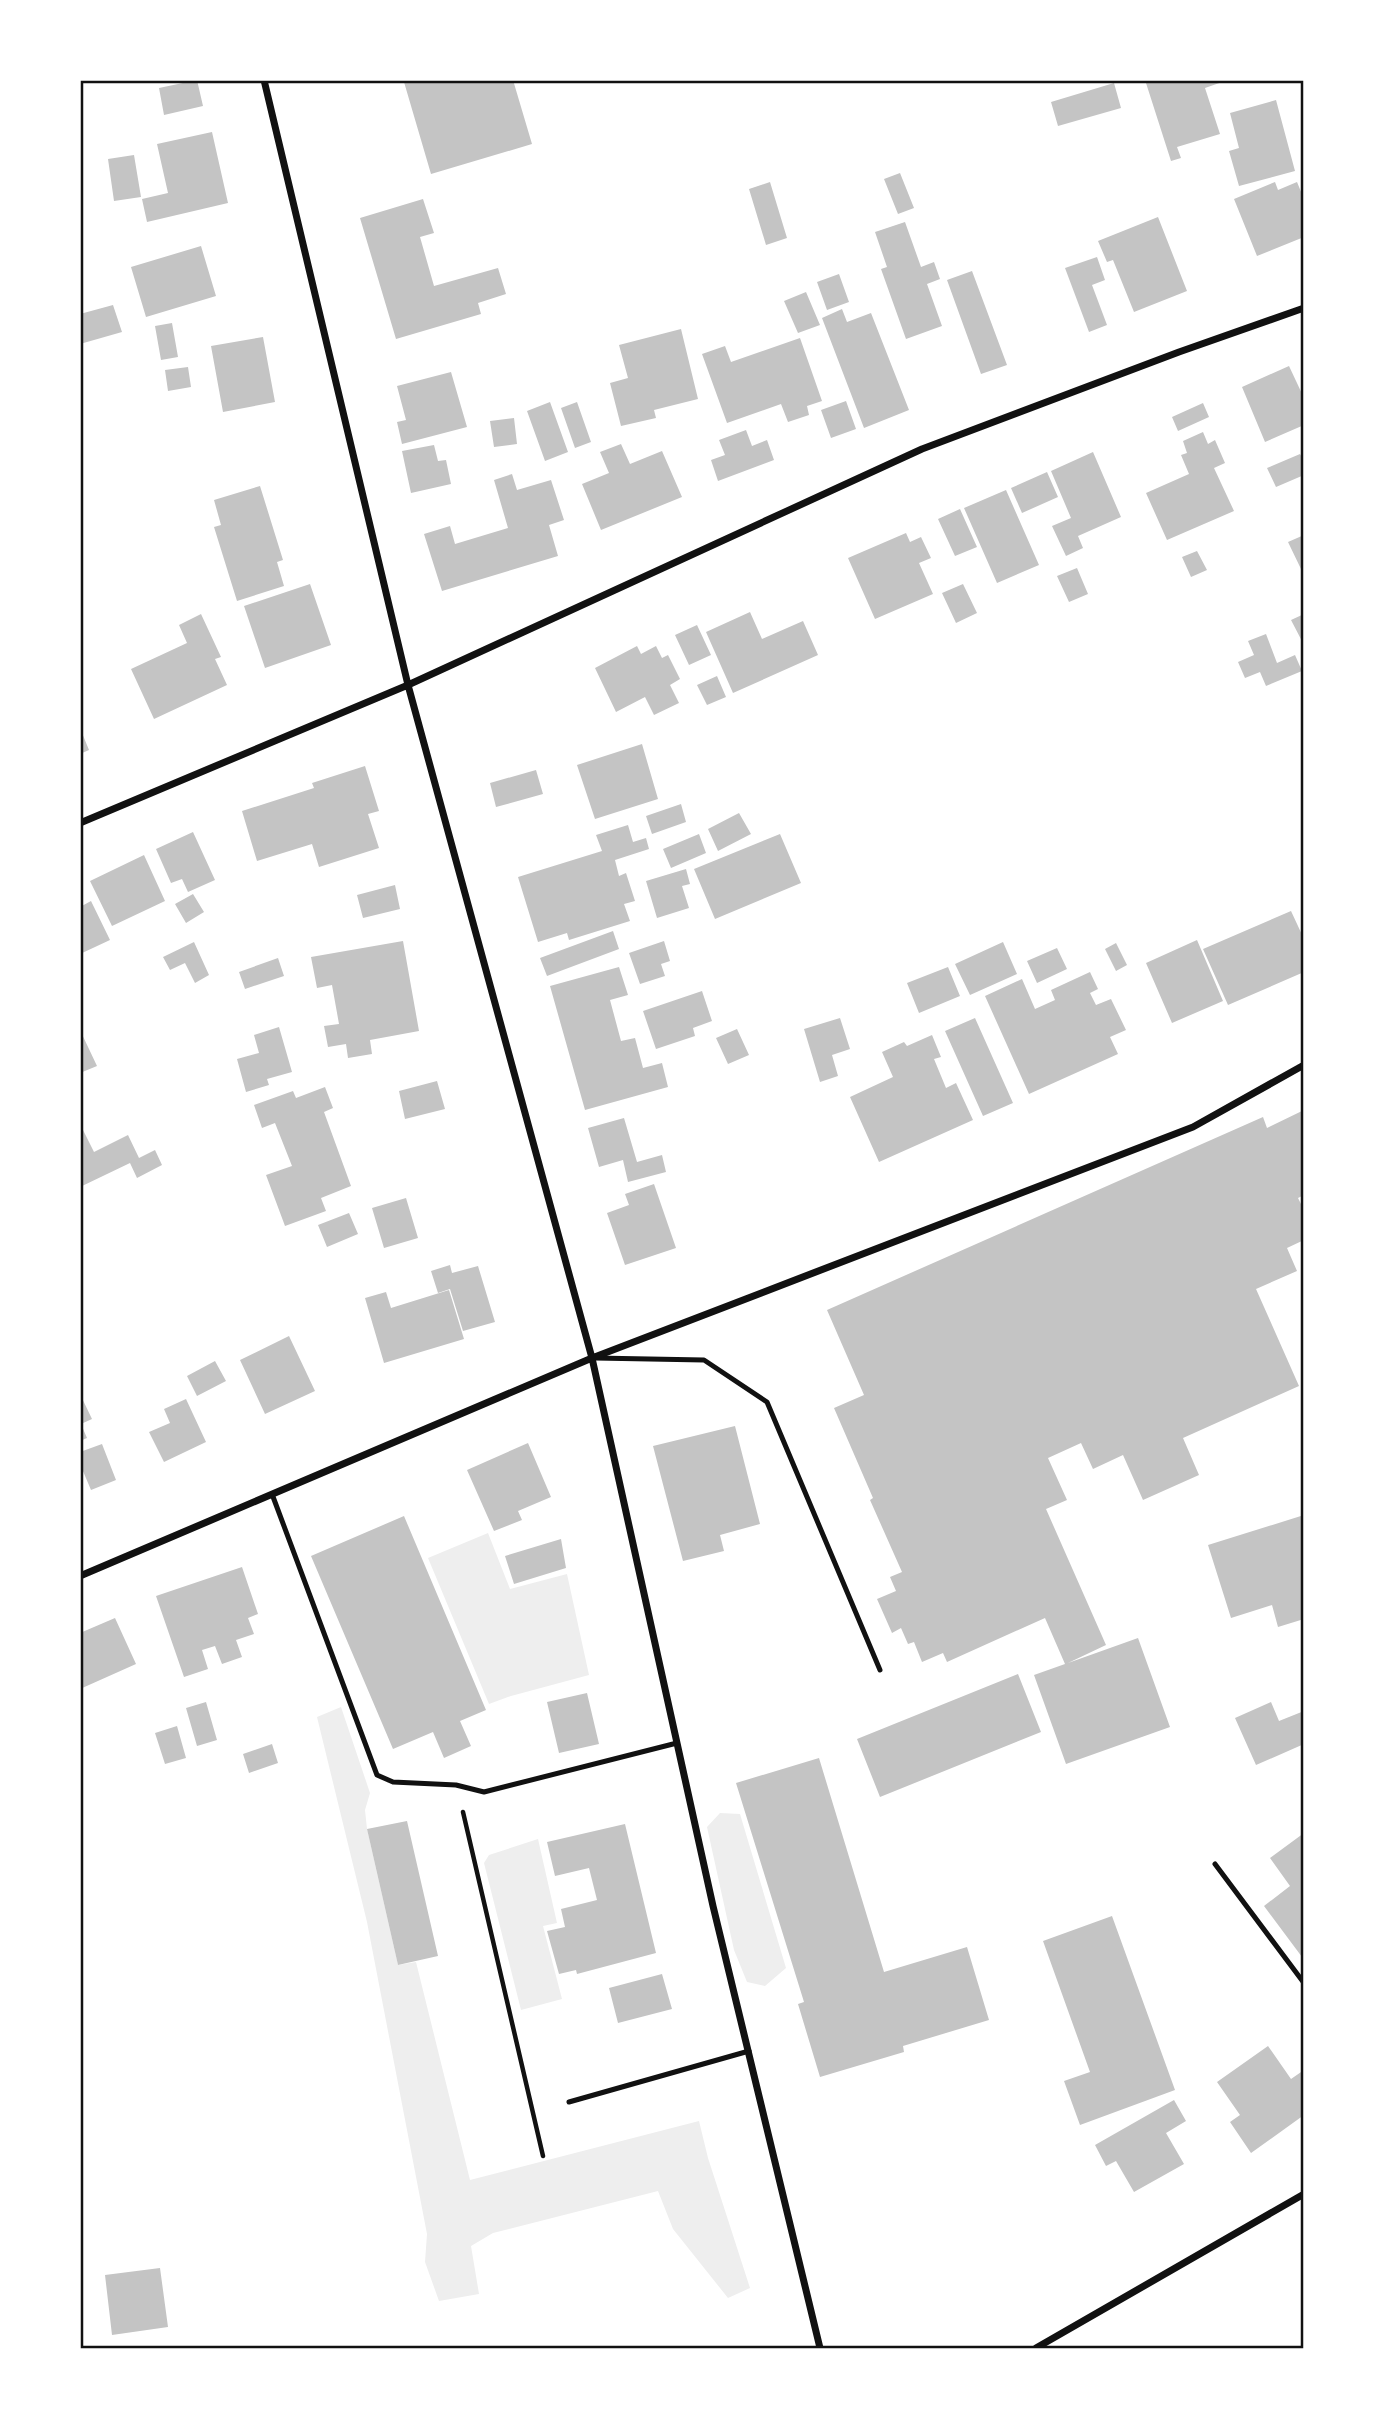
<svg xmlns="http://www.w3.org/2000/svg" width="1384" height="2429" viewBox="0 0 1384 2429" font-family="'Sofia Sans Condensed',sans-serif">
<rect width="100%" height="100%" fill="#fff"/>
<path fill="#eee" d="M488 1533 510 1589 567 1574 589 1675 511 1696 489 1704 428 1558Z
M341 1707 370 1793 365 1810 367 1829 398 1965 416 1962 470 2180 699 2121 708 2158 750 2288 728 2298 673 2229 658 2191 493 2233 471 2246 479 2294 439 2301 425 2262 427 2234 367 1922 317 1717Z
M720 1813 740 1814 786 1968 765 1986 747 1982 734 1950 707 1827Z
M538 1839 557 1923 543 1926 562 1999 521 2010 484 1863 489 1855Z"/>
<path fill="#c4c4c4" d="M197 80 203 106 164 115 159 88Z
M409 80H513L532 144 431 174 404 82Z
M1155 80H1228L1205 88 1220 134 1177 147 1181 158 1171 161 1146 83Z
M1114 83 1121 108 1058 126 1051 102Z
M1276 100 1295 171 1239 186 1229 151 1239 148 1230 113Z
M212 132 228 203 147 222 142 199 168 193 157 144Z
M134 155 141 197 114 201 108 159Z
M900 173 914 208 898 214 884 179Z
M770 182 787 238 766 245 749 189Z
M1275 182 1278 190 1297 182 1304 199V237L1257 256 1234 199Z
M423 199 434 233 420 237 434 286 498 268 506 294 478 303 481 314 396 339 360 218Z
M1158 217 1187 291 1134 312 1113 260 1107 262 1098 241Z
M905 222 921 267 934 262 940 279 927 284 942 326 906 339 881 269 887 267 875 232Z
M201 246 216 296 146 317 131 267Z
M1097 257 1105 280 1092 285 1107 325 1089 332 1065 268Z
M972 271 1007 365 981 374 947 280Z
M839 274 849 302 827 310 817 282Z
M806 292 820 325 798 333 784 301Z
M113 305 122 332 80 344V314Z
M842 309 847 322 871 313 909 410 864 428 822 318Z
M172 323 178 357 161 360 155 326Z
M681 329 698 399 654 410 656 418 621 426 610 383 628 378 619 345Z
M263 337 275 402 223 412 211 346Z
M800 338 822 401 807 406 809 415 788 422 781 404 727 423 702 354 725 346 731 362Z
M1289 366 1304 398V425L1265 442 1242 387Z
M188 367 191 387 168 391 165 370Z
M451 372 467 427 402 444 397 422 406 420 397 386Z
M846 401 856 429 831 438 821 410Z
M550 402 568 452 545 461 527 411Z
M577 402 591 442 575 448 561 408Z
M1203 403 1209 417 1178 431 1172 417Z
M514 418 517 444 494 447 490 421Z
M746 430 752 446 767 440 774 460 718 481 711 460 725 455 719 440Z
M1203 432 1208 444 1215 440 1225 463 1214 468 1234 511 1167 540 1146 493 1189 474 1181 455 1187 453 1183 441Z
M621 444 630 464 662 451 682 497 601 530 582 484 609 473 600 452Z
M434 445 438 461 446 460 451 484 411 493 402 451Z
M1093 452 1121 517 1078 536 1083 548 1066 556 1052 526 1071 518 1051 471Z
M1300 454 1304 461V475L1276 487 1267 468Z
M1047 472 1058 497 1022 513 1011 488Z
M512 474 517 490 551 480 564 520 549 525 558 556 442 591 424 534 450 526 455 544 508 528 494 480Z
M260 486 283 560 277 562 284 586 237 601 214 527 221 525 214 500Z
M1006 490 1039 565 997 583 964 508Z
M960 509 977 547 955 556 938 519Z
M906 533 910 542 921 537 931 558 919 563 933 594 875 619 848 558Z
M1304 535V568L1301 569 1288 542Z
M1197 551 1207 570 1191 577 1182 557Z
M1077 568 1088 594 1069 602 1057 576Z
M310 584 331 645 265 668 244 606Z
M963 584 977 613 956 623 942 593Z
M750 612 762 639 803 621 818 655 733 693 706 632Z
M201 614 221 657 215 659 227 685 154 719 131 669 187 643 179 625Z
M1304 614V645L1291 620Z
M697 625 711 655 689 665 675 635Z
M1266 634 1277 663 1295 655 1302 671 1266 686 1260 672 1245 678 1238 662 1254 655 1248 641Z
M637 646 641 654 656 646 662 658 668 655 680 679 670 685 679 703 654 715 645 697 616 712 595 668Z
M717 676 726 697 707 705 697 685Z
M80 728 89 750 80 754Z
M642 744 658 799 595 819 577 765Z
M365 766 379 811 368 814 379 848 319 867 312 844 257 861 242 811 314 788 312 783Z
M536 770 543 794 496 807 490 783Z
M681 804 686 822 652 834 646 816Z
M739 813 751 834 718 851 708 829Z
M628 825 633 842 646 838 649 849 615 860 619 876 626 873 635 901 624 904 630 921 569 940 567 933 538 942 518 877 602 851 596 835Z
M193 832 215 880 188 892 182 879 171 883 156 849Z
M699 834 706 853 671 868 663 849Z
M780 834 801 883 715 919 694 869Z
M144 855 165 901 112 926 90 881Z
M686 869 690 884 682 886 689 908 657 918 646 881Z
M395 885 400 909 363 918 357 895Z
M193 894 204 912 186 923 175 904Z
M91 901 110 940 80 954V907Z
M1291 911 1304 939V972L1228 1005 1203 949Z
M613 931 619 949 547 976 540 958Z
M1197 940 1223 1001 1172 1023 1146 963Z
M403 941 419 1031 370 1040 372 1054 348 1058 346 1044 328 1047 324 1026 339 1024 332 985 317 988 311 957Z
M664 941 670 961 661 964 665 976 640 984 629 953Z
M194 942 209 975 195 983 185 963 170 970 163 957Z
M1003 942 1017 974 970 995 955 964Z
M1116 943 1127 965 1116 971 1105 949Z
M1057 948 1067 969 1037 983 1027 961Z
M278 958 284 976 245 989 239 972Z
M619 967 628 995 610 1000 621 1041 635 1038 643 1068 662 1063 668 1087 585 1110 550 986Z
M948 967 960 996 919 1013 907 983Z
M1090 972 1098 989 1090 993 1096 1005 1111 999 1126 1030 1110 1037 1118 1054 1029 1094 985 996 1022 979 1035 1009 1055 1000 1051 990Z
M702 991 712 1021 693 1028 695 1036 656 1049 643 1011Z
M840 1018 850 1049 832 1055 838 1076 820 1082 804 1029Z
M975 1018 1013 1103 983 1116 945 1031Z
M279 1027 292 1072 267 1079 269 1085 246 1092 237 1059 259 1053 254 1035Z
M737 1029 749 1055 728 1064 716 1038Z
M80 1030 97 1066 80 1073Z
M932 1035 941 1057 934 1059 946 1088 956 1083 973 1120 879 1162 850 1097 893 1077 882 1052 904 1042 907 1046Z
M437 1081 445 1109 405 1119 399 1091Z
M325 1087 333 1108 324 1112 351 1186 321 1198 326 1211 285 1226 266 1175 292 1166 275 1123 262 1128 254 1105 293 1091 296 1098Z
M1304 1110V1195L1298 1198 1304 1210V1240L1287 1248 1297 1271 1256 1289 1299 1386 1183 1438 1199 1475 1143 1500 1123 1455 1093 1469 1081 1443 1048 1458 1067 1500 1046 1509 1106 1645 1068 1663 1138 1638 1170 1727 1066 1764 1034 1675 1065 1664 1045 1618 947 1662 943 1653 922 1662 914 1642 908 1644 901 1628 892 1633 877 1599 896 1591 890 1577 902 1572 870 1500 873 1498 834 1408 864 1395 827 1310 1263 1117 1267 1128Z
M624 1118 637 1162 662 1155 666 1172 628 1182 623 1160 599 1167 588 1128Z
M80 1124 94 1152 128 1135 139 1158 155 1150 162 1165 137 1178 130 1163 80 1187Z
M654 1184 676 1248 625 1265 607 1213 629 1205 625 1194Z
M406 1198 418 1238 384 1248 372 1208Z
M349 1213 358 1234 327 1247 318 1225Z
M450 1265 452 1273 478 1266 495 1322 463 1331 450 1289 438 1293 431 1271Z
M449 1290 464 1339 384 1363 365 1298 386 1292 391 1308Z
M289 1336 315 1391 265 1414 240 1360Z
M215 1361 226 1381 197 1396 187 1376Z
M80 1394 92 1419 81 1424 87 1438 80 1441Z
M186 1399 206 1442 164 1462 149 1432 170 1423 164 1409Z
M735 1426 760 1524 720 1535 724 1551 683 1561 653 1446Z
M528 1443 551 1497 518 1511 522 1520 494 1531 467 1470Z
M102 1444 116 1480 91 1490 80 1464V1452Z
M1304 1515V1619L1278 1627 1272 1605 1231 1618 1208 1545Z
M404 1516 486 1710 460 1721 471 1746 444 1758 433 1732 393 1749 311 1556Z
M561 1539 566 1568 514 1584 505 1556Z
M242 1567 258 1614 248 1618 254 1634 236 1640 242 1657 222 1664 215 1646 202 1650 208 1669 184 1677 156 1596Z
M115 1618 136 1664 80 1689V1633Z
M1018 1674 1041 1732 880 1797 857 1739Z
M587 1693 599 1744 559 1753 547 1702Z
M206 1702 217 1740 197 1746 186 1708Z
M1271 1702 1279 1721 1304 1711V1744L1256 1765 1235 1718Z
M177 1726 186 1758 165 1764 155 1733Z
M272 1744 278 1763 249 1773 243 1754Z
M819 1758 884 1972 967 1947 989 2020 903 2046 904 2052 820 2077 798 2004 804 2002 736 1783Z
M407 1821 438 1956 398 1965 367 1829Z
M625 1824 656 1953 577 1974 576 1970 559 1974 547 1931 565 1927 561 1909 597 1900 589 1868 555 1876 547 1842Z
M1304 1833V1956L1302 1957 1264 1906 1290 1886 1270 1858Z
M1112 1916 1175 2090 1080 2125 1064 2081 1090 2072 1043 1941Z
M662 1974 672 2009 618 2023 609 1988Z
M1268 2046 1291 2079 1304 2070V2115L1251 2153 1230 2122 1240 2115 1217 2082Z
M1174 2100 1186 2121 1166 2133 1184 2164 1134 2192 1116 2161 1106 2166 1095 2145Z
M160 2268 168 2327 112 2335 105 2275Z"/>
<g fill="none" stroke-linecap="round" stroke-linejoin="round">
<path stroke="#111" stroke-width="4.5" d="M463 1812 543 2156"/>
<path stroke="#111" stroke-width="5" d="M595 1358 704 1360 767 1402 880 1670
M272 1494 377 1775 393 1782 456 1785 484 1792 677 1743
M1215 1864 1304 1983
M569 2102 749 2051"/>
<path stroke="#111" stroke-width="7" d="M264 80 408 685 592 1358 713 1906 820 2348
M80 823 408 685 922 449 1179 352 1304 308
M80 1576 592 1358 1193 1127 1304 1065
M1036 2348 1304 2194"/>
</g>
<rect width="1384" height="2429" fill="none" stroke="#ffffff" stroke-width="164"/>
<rect x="82" y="82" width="1220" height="2265" fill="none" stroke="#111" stroke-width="2.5"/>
</svg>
